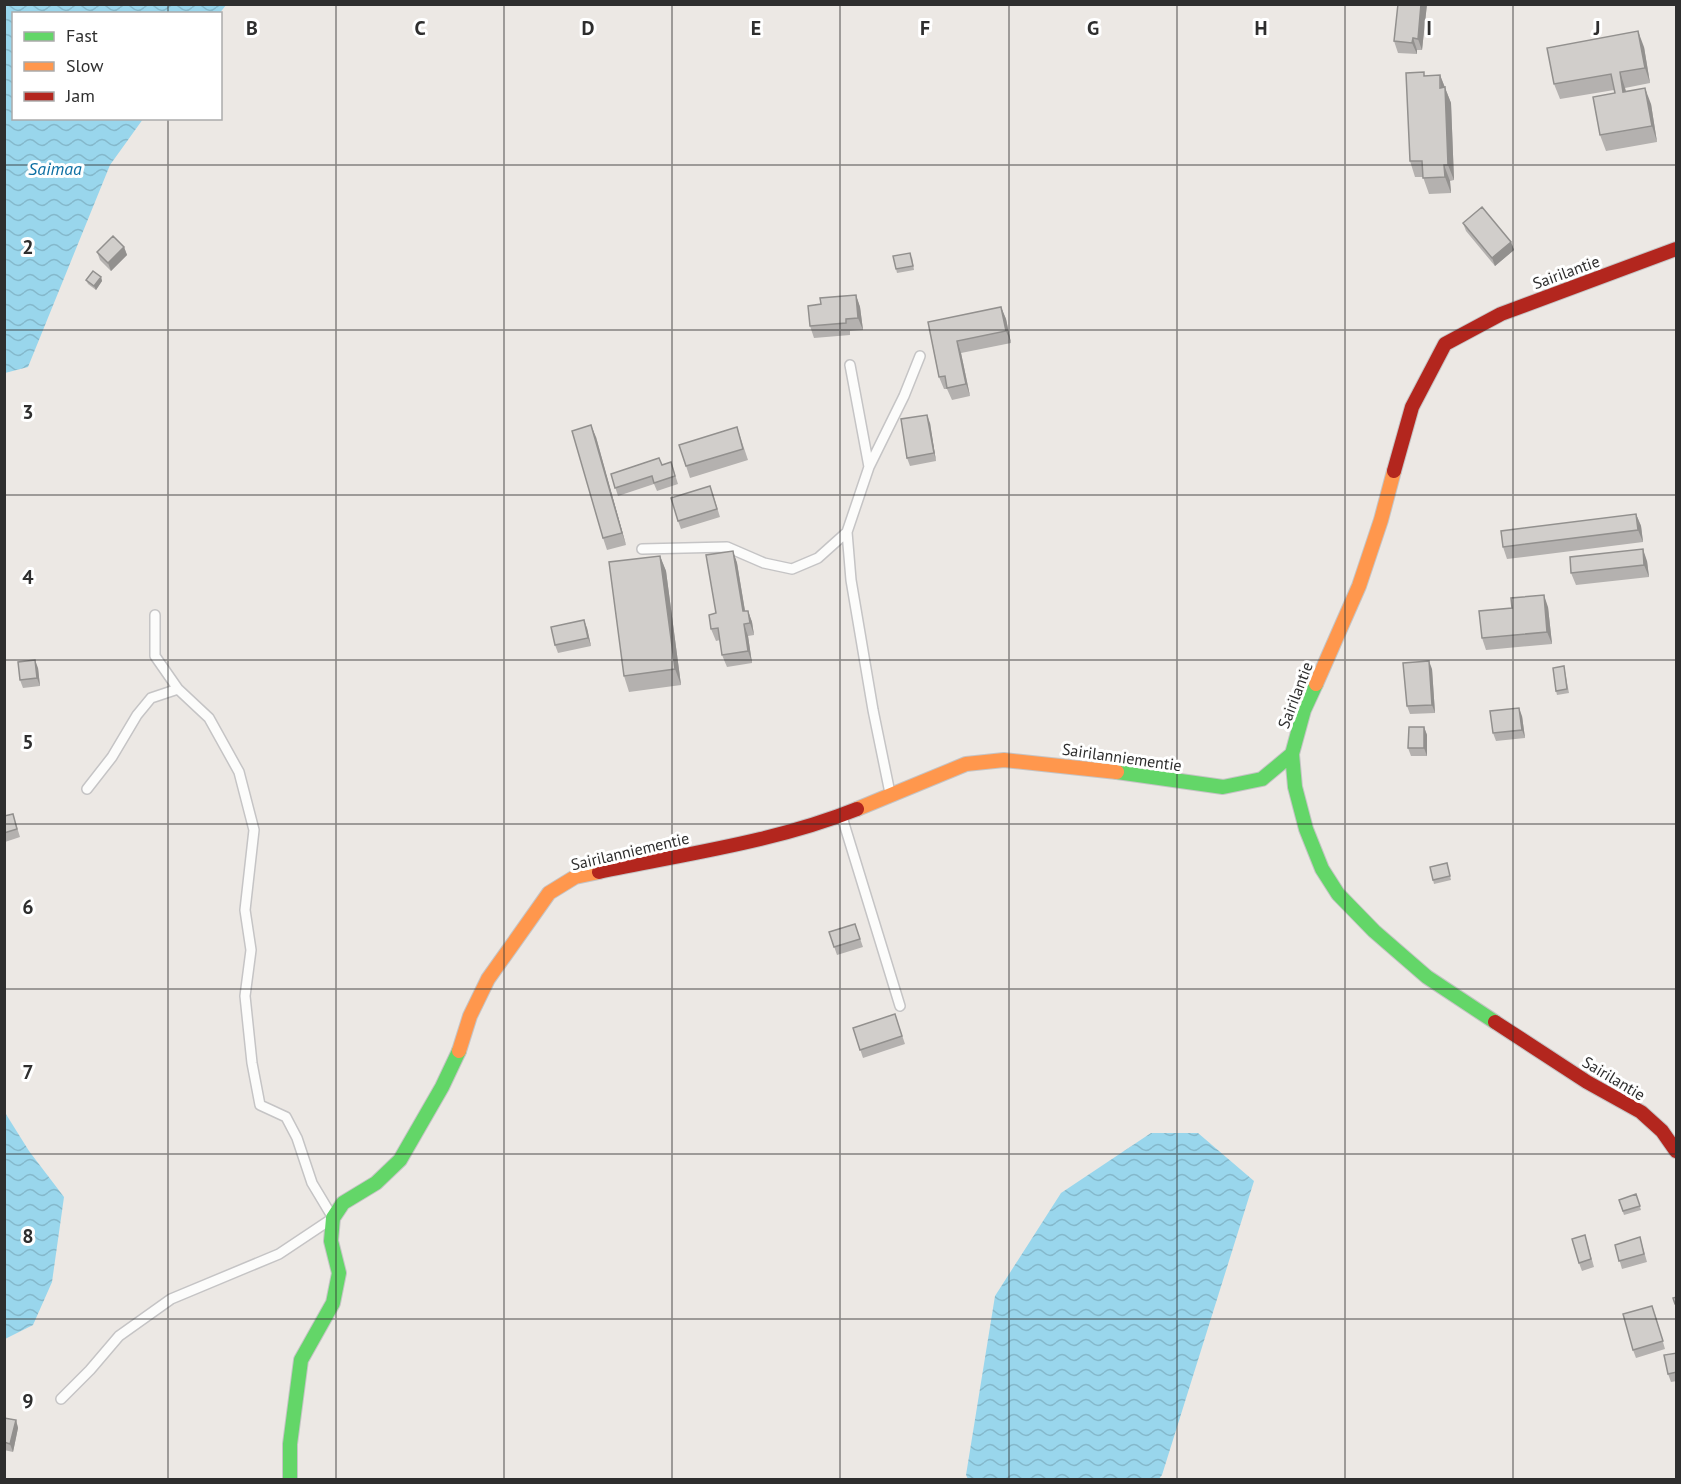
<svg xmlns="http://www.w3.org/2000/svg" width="1681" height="1484" viewBox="0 0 1681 1484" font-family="'PT Sans',sans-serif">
<defs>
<pattern id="water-waves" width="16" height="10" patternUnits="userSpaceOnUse" patternTransform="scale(1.5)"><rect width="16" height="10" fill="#99d6ec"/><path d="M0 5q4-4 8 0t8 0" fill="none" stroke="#84b8cb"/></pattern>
</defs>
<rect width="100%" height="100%" fill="#ece8e4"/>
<path fill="url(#water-waves)" d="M4 5H226L219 14H14V118L143 119 110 165 28 367 5 373Z
M4 1111 29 1151 64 1197 52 1282 33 1325 5 1339Z
M1151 1133H1198L1254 1181 1162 1475 1158 1480 968 1479 966 1475 995 1296 1061 1193Z"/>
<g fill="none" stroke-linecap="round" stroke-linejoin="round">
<g stroke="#c5c4c5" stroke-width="12">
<path id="lane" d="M850 365 869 467
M642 549 727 547 764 563 792 569 818 558 847 532
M155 615V656L178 689
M890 793 873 710 851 580 847 532 869 467 904 396 920 356
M842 817 900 1006
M61 1399 90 1370 119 1336 171 1299 279 1254 333 1218 312 1183 297 1138 286 1117 260 1105 252 1063 245 996 251 950 245 910 254 830 239 772 209 718 178 689 151 698 137 715 112 757 87 789"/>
</g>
<g stroke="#c5c4c5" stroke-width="16">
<path id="fast" d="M1316 684 1304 710 1292 754 1295 787 1306 829 1322 869 1338 894 1374 931 1427 977 1495 1022
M1117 772 1223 787 1262 779 1292 754
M290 1480V1444L301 1360 333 1303 339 1273 331 1241 333 1218 343 1203 376 1183 400 1160 442 1087 459 1051"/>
</g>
<g stroke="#c5c4c5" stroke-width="16">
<path id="slow" d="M1316 684 1359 586 1381 520 1394 471
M857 809 966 764 1004 760 1117 772
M459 1051 470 1016 488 979 549 893 575 877 599 872"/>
</g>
<g stroke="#c5c4c5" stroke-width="16">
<path id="jam" d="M1394 471 1412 407 1445 344 1501 314 1676 249
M599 872C684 854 775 842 857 809
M1495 1022 1587 1082 1641 1112 1662 1131 1676 1151"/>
</g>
<use href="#lane" stroke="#fcfcfb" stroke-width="9"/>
<use href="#fast" stroke="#63d668" stroke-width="14"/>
<use href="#slow" stroke="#ff974d" stroke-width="14"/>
<use href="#jam" stroke="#b3261e" stroke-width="14"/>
</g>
<path fill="#b4b1af" d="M1427 4 1422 50H1417V54L1398 53 1394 41Z
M1644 47 1650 83 1625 88 1626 91 1651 104 1657 142 1606 151 1600 135 1615 93 1614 90 1560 99 1554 84Z
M1440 75 1451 103 1454 180 1450 181 1451 193 1429 194 1423 177H1415L1410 161 1425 76Z
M1463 223 1511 242 1514 250 1495 266 1466 231Z
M124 247 127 255 111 271 100 260 97 252Z
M912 257 914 270 897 273 896 269Z
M101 277 102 281 96 290 88 284 86 280Z
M856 295 860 307 863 330 850 331V335L814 338 810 326 821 304Z
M1001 307 1006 319 1011 343 961 353 970 396 952 400 947 389H944L939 377 928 322Z
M930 423 936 461 910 466 907 458Z
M737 427 748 460 690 478 686 466Z
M596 437 626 545 607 550 603 538Z
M671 462 678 484 657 491 654 484 618 496 611 474 662 465Z
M713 494 720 517 681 529 678 521Z
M1636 514 1641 526 1643 542 1507 559 1503 547Z
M733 551 737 563 745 611H748L752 622 754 635 748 636 752 663 727 667 722 655 720 640 716 641 711 629Z
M660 556 666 571 681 685 629 692 624 676Z
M1647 561 1649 577 1576 585 1571 573Z
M1548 607 1552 644 1486 650 1482 638Z
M587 628 591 646 558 653 555 645Z
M1564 666 1569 693 1557 695 1556 691Z
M38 668 40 686 23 688 20 680Z
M1432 669 1435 713 1410 714 1407 706Z
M1522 716 1525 738 1496 741 1493 733Z
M1424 727 1427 735V756H1411L1408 748Z
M13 814 20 837 5 842 4 816Z
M1448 867 1451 880 1434 884 1433 880Z
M855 924 863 947 837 955 829 932Z
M895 1014 905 1044 863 1058 853 1028Z
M1636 1194 1641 1210 1624 1215 1619 1200Z
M1585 1235 1594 1267 1582 1271 1579 1263Z
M1640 1237 1647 1262 1622 1269 1615 1245Z
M1655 1314 1665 1349 1636 1358 1633 1350Z
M1677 1353V1381L1671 1382 1668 1374Z
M4 1418 16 1420 18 1428 13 1452 4 1450Z"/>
<path fill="#92908e" d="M1421 4H1427L1422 50 1418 39Z
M1638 31 1644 47 1650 83 1645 68Z
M1413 38 1417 50V54L1412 43Z
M1620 72 1625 88 1629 107 1623 92Z
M1440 75 1451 103 1454 180 1448 165Z
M1645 88 1651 104 1657 142 1652 126Z
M1444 165 1450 181 1451 193 1445 177Z
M1511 242 1514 250 1495 266 1492 258Z
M124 247 127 255 111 271 108 263Z
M101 277 102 281 96 290 94 286Z
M856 295 860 307 863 330 858 318Z
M1001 307 1006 319 1011 343 1006 331Z
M957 341 961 353 970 396 966 384Z
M927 415 930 423 936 461 934 453Z
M591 425 596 437 626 545 622 533Z
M1636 514 1641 526 1643 542 1638 530Z
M1643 549 1647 561 1649 577 1644 565Z
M733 551 737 563 747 623 743 611Z
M660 556 666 571 681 685 675 669Z
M1544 595 1548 607 1552 644 1547 632Z
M748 611 752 622 754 635 750 623Z
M584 620 587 628 591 646 588 638Z
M744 624 748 636 752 663 748 651Z
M35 660 38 668 40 686 37 678Z
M1429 661 1432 669 1435 713 1432 705Z
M1519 708 1522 716 1525 738 1522 730Z
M1424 727 1427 735V756L1424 748Z
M16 1420 18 1428 13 1452 10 1444Z"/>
<path fill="#d1cecb" stroke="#92908e" stroke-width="1.5" d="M1398 4H1421L1418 39 1413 38 1412 43 1394 41Z
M1638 31 1645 68 1620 72 1623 92 1645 88 1652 126 1600 135 1593 97 1615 93 1611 74 1554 84 1547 48Z
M1424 72V76L1440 75V88L1445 87 1448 165H1444L1445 177 1423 178 1422 161H1410L1406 73Z
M1482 207 1511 242 1492 258 1463 223Z
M113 236 124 247 108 263 97 252Z
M910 253 913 266 896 269 893 256Z
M93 271 101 277 94 286 86 280Z
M856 295 858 318 846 319V323L810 326 808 306 821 304 820 298Z
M1001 307 1006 331 957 341 966 384 947 388 945 376 939 377 928 322Z
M927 415 934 453 907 458 901 419Z
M591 425 622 533 603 538 572 431Z
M737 427 743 449 686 466 679 445Z
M659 458 662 465 671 462 675 476 654 483 652 476 615 488 611 474Z
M710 486 717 509 678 521 671 498Z
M1636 514 1638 530 1503 547 1501 531Z
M1643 549 1644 565 1571 573 1570 557Z
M733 551 743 611H748L750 623 744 624 748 651 722 655 718 628 711 629 709 615 716 613 706 555Z
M660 556 675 669 624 676 609 562Z
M1544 595 1547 632 1482 638 1479 611 1512 608 1511 598Z
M584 620 588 638 555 645 551 627Z
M35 660 37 678 20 680 18 662Z
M1429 661 1432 705 1407 706 1403 663Z
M1564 666 1567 689 1556 691 1553 668Z
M1519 708 1522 730 1493 733 1490 711Z
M1409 727H1424V748H1408Z
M13 814 17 829 4 833V816Z
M1447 863 1450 876 1433 880 1430 867Z
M855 924 860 939 834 947 829 932Z
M895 1014 902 1036 860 1050 853 1028Z
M1636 1194 1640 1206 1623 1211 1619 1200Z
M1585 1235 1591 1259 1579 1263 1572 1239Z
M1640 1237 1644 1254 1619 1261 1615 1245Z
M1677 1297V1304H1675L1673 1298Z
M1652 1306 1663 1341 1633 1350 1623 1314Z
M1677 1353V1372L1668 1374 1664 1355Z
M4 1418 16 1420 10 1444 4 1442Z"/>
<path fill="none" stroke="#2e2e2e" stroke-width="1.5" stroke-opacity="0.55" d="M168 4V14M336 4V1480M504 4V1480M672 4V1480M840 4V1480M1009 4V1480M1177 4V1480M1345 4V1480M1513 4V1480M168 118V1480M4 165H1676M4 330H1676M4 495H1676M4 660H1676M4 824H1676M4 989H1676M4 1154H1676M4 1319H1676"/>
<g text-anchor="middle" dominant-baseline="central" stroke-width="6" stroke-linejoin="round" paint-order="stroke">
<g font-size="16" fill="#2e2e2e" stroke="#fff">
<text transform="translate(1566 272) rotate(-20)">Sairilantie</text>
<text transform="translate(1295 695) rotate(-69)">Sairilantie</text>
<text transform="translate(1122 757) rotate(8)">Sairilanniementie</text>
<text transform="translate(630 851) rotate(-13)">Sairilanniementie</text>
<text transform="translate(1614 1078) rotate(31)">Sairilantie</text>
</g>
<g font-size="18" font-style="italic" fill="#0d6fa3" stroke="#fff">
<text x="55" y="168">Saimaa</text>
</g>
</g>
<g font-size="20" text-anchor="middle" font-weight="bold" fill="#2e2e2e" stroke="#fff" stroke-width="6" stroke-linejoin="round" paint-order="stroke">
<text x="252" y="35">B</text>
<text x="420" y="35">C</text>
<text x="588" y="35">D</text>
<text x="756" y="35">E</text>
<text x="925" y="35">F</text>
<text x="1093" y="35">G</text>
<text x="1261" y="35">H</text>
<text x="1429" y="35">I</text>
<text x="1597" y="35">J</text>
<text x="28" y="254">2</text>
<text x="28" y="419">3</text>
<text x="28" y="584">4</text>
<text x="28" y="749">5</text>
<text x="28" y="914">6</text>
<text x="28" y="1079">7</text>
<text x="28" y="1243">8</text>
<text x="28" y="1408">9</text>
</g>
<rect width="1681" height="1484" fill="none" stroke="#2e2e2e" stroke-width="12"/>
<rect x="12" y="12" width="210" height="108" fill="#ffffff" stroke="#ababab" stroke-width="1.5"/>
<rect x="24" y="32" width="30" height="9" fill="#63d668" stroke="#ababab" stroke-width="1.5"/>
<text x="66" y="42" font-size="18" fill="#2e2e2e">Fast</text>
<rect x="24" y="62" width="30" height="9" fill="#ff974d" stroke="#ababab" stroke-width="1.5"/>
<text x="66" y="72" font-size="18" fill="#2e2e2e">Slow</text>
<rect x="24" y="92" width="30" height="9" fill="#b3261e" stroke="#ababab" stroke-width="1.5"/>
<text x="66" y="102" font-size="18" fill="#2e2e2e">Jam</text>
</svg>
